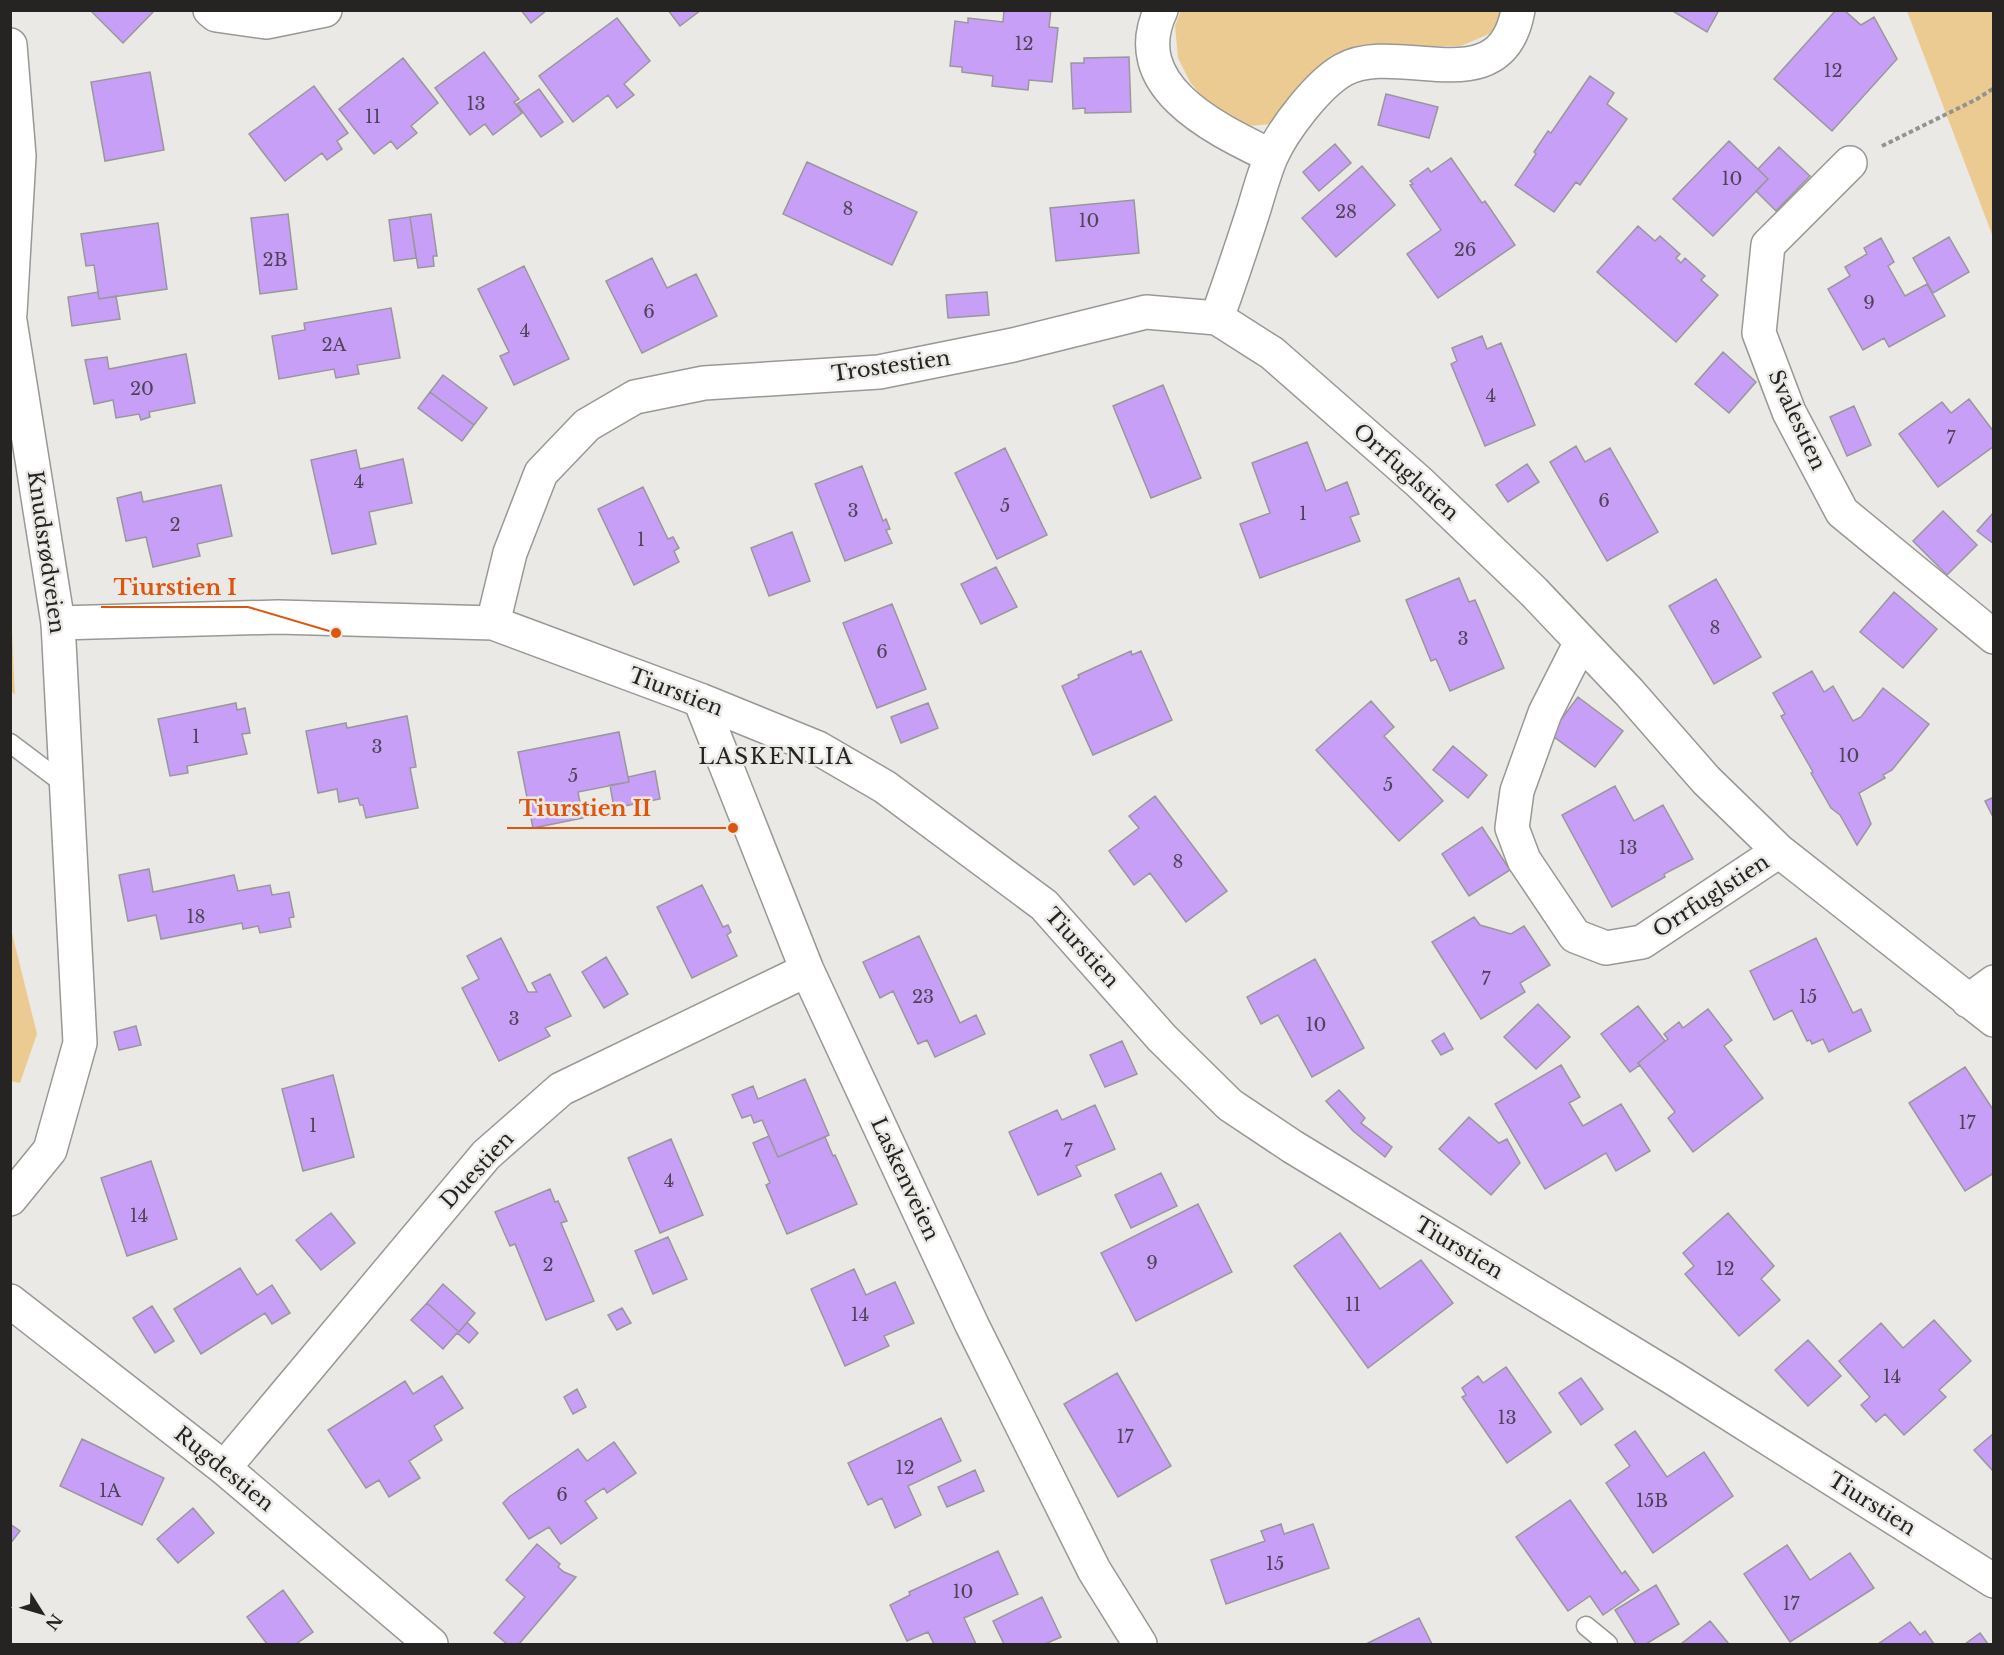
<svg xmlns="http://www.w3.org/2000/svg" width="2004" height="1655" viewBox="0 0 2004 1655" font-family="'Libre Baskerville',serif">
<rect width="100%" height="100%" fill="#ebe9e5"/>
<path fill="#ebcb92" d="M1181 10 1504 11 1501 24 1489 34 1461 46 1358 47 1333 58 1272 124 1249 126 1208 104 1190 82 1178 58 1175 26Z
M1907 11H1993V237Z
M11 610 15 695 11 691Z
M11 929 37 1034 20 1083 11 1081Z"/>
<path fill="#c89ff7" stroke="#99979b" stroke-width="1.5" d="M94 10H155L123 43 92 12Z
M521 10H547L531 23Z
M668 10H701L680 26Z
M1004 10H1051L1049 27 1058 28 1052 82 1029 80 1028 90 992 86 993 76 962 72V67L950 66 955 21 968 23V18L1003 22Z
M1671 10H1719L1707 32Z
M1836 10H1844L1861 25 1874 17 1897 59 1832 131 1774 79Z
M617 18 650 61 624 84 634 95 617 108 608 95 573 122 539 76Z
M484 52 519 99 514 102 522 113 493 135 485 124 470 135 435 88Z
M1129 57 1131 112 1085 113V108L1073 109 1071 63H1084V58Z
M403 58 438 103 411 126 417 133 397 149 391 141 374 154 339 109Z
M150 72 164 150 105 161 91 82Z
M1590 76 1614 93 1607 104 1627 119 1580 185 1576 182 1554 212 1515 185 1536 154 1534 152 1548 131 1551 133Z
M314 86 348 133 337 141 342 149 327 160 322 153 285 181 249 134Z
M539 89 563 122 541 137 517 104Z
M1386 94 1438 107 1429 138 1378 125Z
M1729 141 1768 179 1713 236 1673 199Z
M1335 144 1351 163 1319 191 1303 172Z
M1779 147 1810 176 1776 211 1756 191 1768 179 1758 169Z
M1451 158 1482 203 1485 201 1515 245 1438 298 1407 254 1441 230 1410 185 1413 184 1410 181 1428 168 1431 172Z
M807 162 917 212 892 265 783 214Z
M1362 166 1395 205 1336 257 1302 218Z
M1134 200 1139 253 1056 261 1050 208Z
M288 214 297 289 260 294 251 218Z
M431 214 437 256H433L434 266 418 268 410 217Z
M410 217 416 258 394 261 389 220Z
M158 223 167 289 99 299 94 265 86 266 81 234Z
M1638 226 1655 241 1660 236 1680 254 1676 258 1681 263 1685 258 1705 276 1701 280 1718 295 1676 342 1597 272Z
M1949 237 1969 272 1933 293 1913 258Z
M1881 238 1894 262 1888 266 1905 296 1927 284 1945 316 1889 347 1884 338 1863 350 1828 289 1850 276 1845 267 1867 254 1864 248Z
M652 258 667 288 696 274 717 316 642 353 606 281Z
M524 266 569 359 514 385 500 356 509 352 478 289Z
M98 292 99 299 116 296 120 319 72 326 68 297Z
M987 292 989 315 948 318 946 295Z
M391 308 400 358 357 365 359 374 336 378 334 369 279 379 272 336 305 330 304 323Z
M1482 336 1487 349 1501 343 1535 425 1485 446 1451 364 1457 361 1452 348Z
M1723 352 1756 382 1729 413 1695 384Z
M186 354 195 403 149 412 150 417 141 420 139 414 116 418 113 400 94 404 85 360 107 357 109 369Z
M443 375 487 408 474 425 430 392Z
M1163 385 1201 478 1151 498 1113 406Z
M430 392 474 425 462 441 418 408Z
M1969 399 1994 432V446L1938 487 1899 434 1942 402 1951 413Z
M1854 406 1871 445 1847 456 1830 417Z
M1307 442 1326 491 1347 482 1359 514 1350 517 1360 541 1260 578 1240 524 1270 513 1252 463Z
M1576 446 1585 462 1610 448 1658 532 1607 561 1550 462Z
M1005 448 1047 535 997 559 955 473Z
M356 450 360 469 403 459 412 503 369 512 376 544 332 554 311 460Z
M1527 464 1539 482 1508 502 1496 485Z
M862 466 883 521 886 519 890 529 886 530 892 543 845 561 815 484Z
M221 485 232 536 197 544 200 556 153 567 146 537 126 541 117 498 141 492 143 502Z
M643 487 668 539 673 537 679 548 674 551 679 562 634 585 598 509Z
M1943 511 1977 545 1947 575 1913 541Z
M1994 512V544L1977 531Z
M792 532 810 581 769 596 751 548Z
M996 567 1017 607 981 624 961 584Z
M1459 578 1469 602 1475 600 1504 668 1450 691 1436 659 1431 661 1406 600Z
M1716 579 1761 657 1714 684 1669 606Z
M1894 592 1937 629 1903 668 1860 632Z
M892 604 926 689 877 708 843 623Z
M1131 651 1132 655 1141 651 1172 720 1093 755 1062 686 1079 678 1078 675Z
M1812 671 1824 692 1833 686 1853 721 1861 717 1883 688 1929 724 1892 770 1883 775 1885 778 1859 793 1871 824 1857 845 1840 815 1831 808 1811 773 1813 772 1781 716 1785 714 1773 693Z
M1578 697 1623 731 1595 767 1550 734Z
M1371 701 1394 727 1384 736 1443 801 1399 841 1316 750Z
M236 703 237 710 245 708 250 733 242 734 247 754 187 766 188 773 170 776 158 719Z
M928 703 938 728 901 743 891 717Z
M407 716 416 767 410 768 418 808 366 818 363 805H360L358 798 339 802 337 789 318 793 306 731 346 723 347 728Z
M619 732 629 782 578 792 583 818 533 828 518 752Z
M1453 746 1487 775 1468 798 1433 770Z
M655 771 660 799 614 808 610 785 629 782 628 777Z
M1615 786 1634 821 1663 805 1693 859 1664 874 1665 877 1612 907 1562 815Z
M1155 796 1227 891 1186 922 1150 873 1134 885 1109 851 1139 828 1129 816Z
M1994 797V819L1985 801Z
M1482 827 1510 870 1469 896 1442 854Z
M149 869 153 892 234 875 238 891 270 885 272 895 289 892 294 917 289 918 291 927 260 933 258 926 243 929 242 923 161 939 156 915 128 921 119 875Z
M702 885 723 927 728 925 731 932 727 935 737 956 692 978 657 907Z
M1474 917 1480 925 1511 934 1524 926 1550 965 1520 983 1525 992 1481 1019 1432 942Z
M919 936 960 1023 976 1015 985 1034 935 1057 927 1040 918 1044 893 991 880 998 863 962Z
M501 938 528 992H537L532 983 550 974 571 1016 545 1028 550 1036 499 1061 462 988 479 979 467 956Z
M1816 938 1853 1013 1861 1009 1871 1031 1829 1052 1823 1039 1812 1044 1810 1040 1807 1041 1792 1010 1774 1020 1750 971Z
M606 957 628 994 604 1008 582 972Z
M1315 959 1364 1048 1312 1077 1278 1015 1261 1024 1247 997Z
M1538 1004 1570 1037 1536 1069 1504 1037Z
M1638 1006 1665 1041 1638 1063 1640 1065 1630 1072 1601 1034Z
M1708 1009 1732 1040 1724 1046 1763 1098 1693 1152 1668 1118 1675 1112 1638 1063 1668 1039 1664 1034 1679 1022 1683 1028Z
M136 1026 141 1045 119 1050 114 1032Z
M1444 1033 1453 1049 1441 1055 1432 1041Z
M1122 1041 1137 1074 1105 1087 1090 1055Z
M1561 1065 1580 1097 1569 1103 1583 1126 1621 1104 1650 1151 1616 1171 1606 1153 1545 1189 1495 1104Z
M1965 1067 1994 1111V1173L1965 1191 1909 1103Z
M333 1075 354 1157 303 1171 282 1089Z
M805 1079 829 1135 778 1157 762 1120 754 1123 751 1115 742 1118 732 1095 753 1086 758 1099Z
M1339 1090 1365 1118 1361 1123 1392 1147 1385 1157 1353 1131 1326 1101Z
M1095 1105 1115 1149 1076 1166 1081 1176 1038 1195 1009 1132 1057 1110 1062 1120Z
M1469 1117 1499 1143 1507 1139 1520 1163 1491 1195 1439 1149Z
M769 1136 778 1157 825 1137 833 1156 835 1155 857 1204 787 1234 766 1185 770 1183 753 1143Z
M671 1139 703 1215 660 1233 628 1158Z
M151 1161 177 1239 127 1256 101 1178Z
M1161 1173 1177 1206 1131 1228 1115 1195Z
M550 1189 555 1202 558 1201 567 1221 561 1223 594 1301 546 1320 515 1244 510 1246 495 1212Z
M1198 1204 1232 1272 1136 1321 1101 1253Z
M331 1213 355 1243 321 1270 296 1240Z
M1728 1213 1774 1266 1761 1279 1780 1300 1739 1336 1685 1274 1694 1266 1683 1253Z
M1340 1233 1380 1289 1421 1260 1453 1303 1368 1368 1294 1266Z
M668 1237 687 1279 653 1294 635 1251Z
M240 1268 257 1295 272 1285 290 1313 272 1324 265 1313 201 1354 174 1309Z
M854 1269 866 1295 895 1282 914 1323 884 1336 889 1346 845 1366 811 1289Z
M443 1284 475 1313 459 1332 427 1303Z
M427 1303 459 1332 467 1322 478 1333 469 1343 457 1333 443 1349 411 1320Z
M152 1306 174 1341 155 1353 133 1318Z
M622 1308 631 1323 617 1330 608 1315Z
M1934 1320 1971 1361 1939 1390 1946 1397 1904 1435 1885 1414 1876 1422 1861 1405 1870 1397 1839 1361 1881 1323 1903 1348Z
M1808 1340 1841 1376 1808 1406 1775 1370Z
M1506 1367 1551 1432 1507 1463 1462 1397 1466 1395 1462 1388 1478 1376 1483 1383Z
M1117 1373 1171 1466 1118 1497 1064 1404Z
M442 1376 463 1408 434 1426 442 1440 409 1461 420 1478 389 1497 379 1480 366 1488 328 1430 405 1381 413 1394Z
M1581 1378 1603 1409 1581 1425 1559 1393Z
M577 1389 586 1407 573 1414 564 1397Z
M941 1418 961 1461 908 1486 921 1515 895 1528 882 1498 868 1505 848 1463Z
M1635 1431 1667 1477 1704 1452 1733 1496 1653 1553 1606 1483 1630 1466 1615 1445Z
M1994 1433V1472L1974 1450Z
M82 1439 164 1478 142 1525 60 1486Z
M614 1442 636 1473 607 1493 604 1488 585 1501 597 1518 561 1544 549 1527 529 1539 503 1503 509 1497 578 1449 587 1461Z
M975 1470 984 1491 947 1507 938 1487Z
M1570 1500 1622 1574 1625 1571 1639 1590 1603 1615 1590 1596 1568 1611 1516 1537Z
M193 1508 214 1533 178 1563 157 1539Z
M10 1524 20 1531 10 1544Z
M1281 1524 1284 1534 1313 1524 1329 1568 1226 1604 1211 1560 1265 1541 1261 1531Z
M537 1544 560 1564 558 1567 564 1572 576 1577 519 1644H507L494 1633 525 1597 506 1580Z
M1787 1545 1810 1580 1850 1553 1874 1588 1790 1642 1744 1574Z
M998 1551 1018 1594 964 1618 976 1644H934L928 1632 907 1641 890 1605 910 1595 909 1592Z
M1656 1585 1679 1624 1646 1644H1636L1615 1610Z
M283 1590 313 1632 296 1644H267L247 1617Z
M1042 1597 1061 1637 1045 1644H1004L993 1621Z
M1419 1618 1432 1644H1366Z
M1710 1621 1729 1644H1681Z
M1910 1622 1920 1635 1925 1631 1934 1644H1878Z
M1980 1633 1988 1644H1965Z"/>
<g fill="none" stroke-linecap="round" stroke-linejoin="round">
<g stroke="#9a9894" stroke-width="21">
<path id="lane" d="M10 743 67 786
M1586 1626 1608 1644"/>
</g>
<g stroke="#9a9894" stroke-width="36">
<path id="street" d="M210 10 216 15 266 22 325 10
M1161 10C1124 87 1218 130 1271 156
M1850 163 1768 245 1759 333 1789 412 1842 512 1994 637
M1217 318C1230 282 1242 246 1254 209 1259 192 1264 174 1271 157 1283 130 1317 85 1343 70 1398 39 1501 107 1518 10
M58 623 278 617 493 623 700 700 818 748 885 787 1044 905 1162 1038 1230 1105 1293 1147 1673 1378 1994 1581
M493 623 510 553 541 473 587 425 635 397 704 383 879 372 1013 345 1146 312 1217 318 1272 353 1419 482 1534 592 1629 692 1706 780 1779 851 1994 1020
M1581 642 1545 713 1517 791 1512 828 1524 860 1575 936 1606 948 1642 942 1779 851
M700 700 807 970 972 1325 1094 1570 1140 1644
M1968 1001 1994 982
M10 1301 224 1468 431 1644
M224 1468 486 1155 561 1089 807 970"/>
</g>
<g stroke="#9a9894" stroke-width="36">
<path id="secondary" d="M10 45 19 156 10 313
M10 321 58 623 80 1043 50 1150 10 1199"/>
</g>
<path stroke="#94938f" stroke-width="4" stroke-dasharray="4.5 3" stroke-linecap="butt" d="M1882 146 1977 99 1994 88"/>
<use href="#lane" stroke="#fff" stroke-width="18"/>
<use href="#street" stroke="#fff" stroke-width="33"/>
<use href="#secondary" stroke="#fff" stroke-width="33"/>
</g>
<g text-anchor="middle" dominant-baseline="central" stroke-width="5" stroke-linejoin="round" paint-order="stroke">
<g font-size="18" fill="#4e4357">
<text x="1024" y="44">12</text>
<text x="1833" y="71">12</text>
<text x="476" y="104">13</text>
<text x="373" y="117">11</text>
<text x="1732" y="179">10</text>
<text x="848" y="209">8</text>
<text x="1346" y="212">28</text>
<text x="1089" y="221">10</text>
<text x="1465" y="250">26</text>
<text x="275" y="260">2B</text>
<text x="1869" y="303">9</text>
<text x="649" y="312">6</text>
<text x="525" y="331">4</text>
<text x="334" y="345">2A</text>
<text x="142" y="389">20</text>
<text x="1491" y="396">4</text>
<text x="1951" y="438">7</text>
<text x="359" y="482">4</text>
<text x="1604" y="501">6</text>
<text x="1005" y="506">5</text>
<text x="853" y="511">3</text>
<text x="1303" y="514">1</text>
<text x="175" y="525">2</text>
<text x="641" y="540">1</text>
<text x="1715" y="628">8</text>
<text x="1463" y="639">3</text>
<text x="882" y="652">6</text>
<text x="196" y="737">1</text>
<text x="377" y="747">3</text>
<text x="1849" y="756">10</text>
<text x="573" y="776">5</text>
<text x="1388" y="785">5</text>
<text x="1628" y="848">13</text>
<text x="1178" y="862">8</text>
<text x="196" y="917">18</text>
<text x="1486" y="979">7</text>
<text x="923" y="997">23</text>
<text x="1808" y="997">15</text>
<text x="514" y="1019">3</text>
<text x="1316" y="1025">10</text>
<text x="1967" y="1123">17</text>
<text x="313" y="1126">1</text>
<text x="1068" y="1151">7</text>
<text x="669" y="1181">4</text>
<text x="139" y="1216">14</text>
<text x="1152" y="1263">9</text>
<text x="548" y="1265">2</text>
<text x="1725" y="1269">12</text>
<text x="1353" y="1305">11</text>
<text x="860" y="1315">14</text>
<text x="1892" y="1377">14</text>
<text x="1507" y="1418">13</text>
<text x="1125" y="1437">17</text>
<text x="905" y="1468">12</text>
<text x="110" y="1491">1A</text>
<text x="562" y="1495">6</text>
<text x="1652" y="1501">15B</text>
<text x="1275" y="1564">15</text>
<text x="963" y="1592">10</text>
<text x="1791" y="1604">17</text>
</g>
<g font-size="21" fill="#252422" stroke="#ebe9e5">
<text transform="translate(891 366) rotate(-8)">Trostestien</text>
<text transform="translate(1797 420) rotate(65)">Svalestien</text>
<text transform="translate(1406 472) rotate(42)">Orrfuglstien</text>
<text transform="translate(46 552) rotate(82)">Knudsrødveien</text>
<text transform="translate(676 692) rotate(21)">Tiurstien</text>
<text transform="translate(1711 896) rotate(-33)">Orrfuglstien</text>
<text transform="translate(1082 948) rotate(48)">Tiurstien</text>
<text transform="translate(477 1170) rotate(-47)">Duestien</text>
<text transform="translate(905 1179) rotate(65)">Laskenveien</text>
<text transform="translate(1459 1248) rotate(31)">Tiurstien</text>
<text transform="translate(224 1469) rotate(39)">Rugdestien</text>
<text transform="translate(1872 1504) rotate(32)">Tiurstien</text>
</g>
<g font-size="22" letter-spacing="1.5" fill="#252422" stroke="#ebe9e5">
<text x="776" y="756">LASKENLIA</text>
</g>
</g>
<path fill="none" stroke="#de560d" stroke-width="2" d="M336 633L248 607H101M733 828L664 828H507"/>
<g fill="#de560d" stroke="#ebe9e5" stroke-width="2">
<circle cx="336" cy="633" r="6"/>
<circle cx="733" cy="828" r="6"/>
</g>
<g font-size="22" text-anchor="middle" font-weight="bold" fill="#de560d" stroke="#ebe9e5" stroke-width="5" stroke-linejoin="round" paint-order="stroke">
<text x="175" y="595">Tiurstien I</text>
<text x="585" y="816">Tiurstien II</text>
</g>
<rect width="2004" height="1655" fill="none" stroke="#252422" stroke-width="24"/>
<g transform="translate(42 1613) rotate(127)" stroke="#ebe9e5" stroke-width="4.5" paint-order="stroke">
<path d="M0-4.5L10 22L0 15L-10 22Z" fill="#252422"/>
<text y="-9" font-size="16" font-weight="bold" text-anchor="middle" fill="#252422">N</text>
</g>
</svg>
